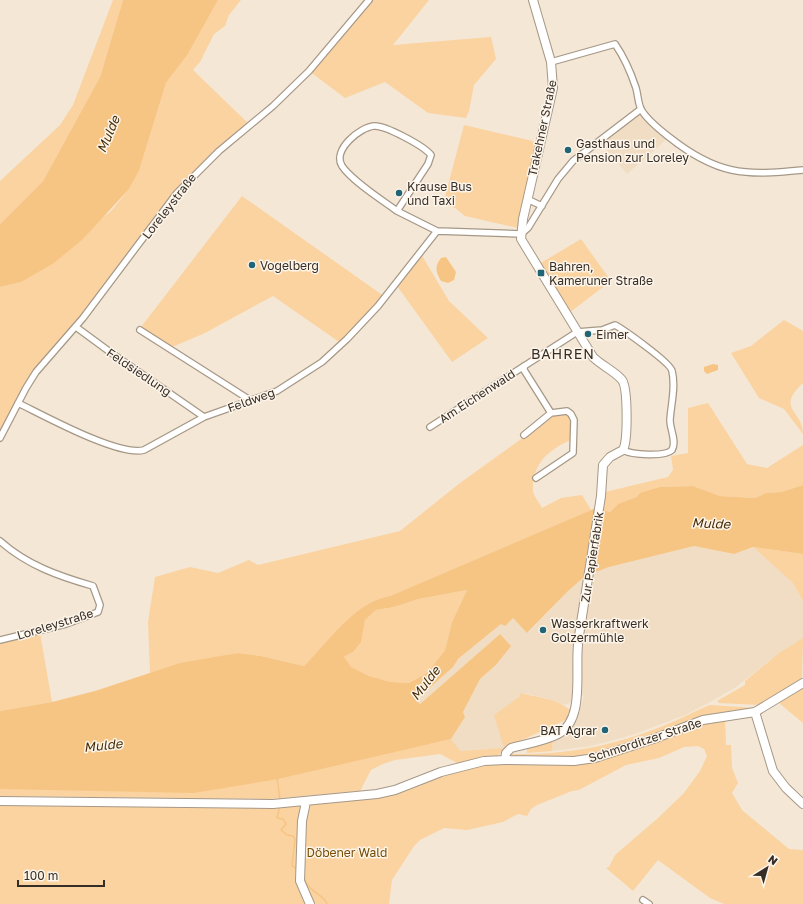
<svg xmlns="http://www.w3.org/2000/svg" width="803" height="904" viewBox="0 0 803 904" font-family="'Golos Text',sans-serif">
<rect width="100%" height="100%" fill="#f5e7d5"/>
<path fill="#f0ddc4" d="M638 114 643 115 667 139 627 174 601 143Z
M694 546 734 554 753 547 792 582 803 601V638L779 653 736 687 712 701 685 715 632 735 591 746 552 751 553 740 568 731 579 714 584 695 565 705 545 698 522 693 505 748 459 751 451 739 465 717 463 712 480 679 495 667 500 634 420 704 416 701 452 667 458 659 501 624 513 618 528 633 567 592 585 576 609 567Z"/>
<path fill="#fad3a1" d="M113 0H123L100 77 43 181 0 224V181L60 125 73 105Z
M218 0H241L229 15 225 26 214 34 200 62 193 70 250 125 178 189 76 329 19 396 0 432V287L21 282 111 211 129 189 139 171 166 83 188 54Z
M370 0H429L393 45 491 37 496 59 474 85 469 111 466 118 428 113 385 82 345 98 309 71Z
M464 125 537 142 518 228 465 216 455 208 443 204Z
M242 196 388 299 345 346 273 296 205 333 172 347 141 327Z
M581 239 611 281 569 313 539 264Z
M421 254 449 301 488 338 452 362 397 286Z
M784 320 803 331V383C775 409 803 410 803 434L784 409 759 398 731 353 751 346Z
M708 403 747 464 767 468 803 445V485L781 492 766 493 755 498 720 496 693 486 660 487 629 502 618 504 610 512 603 510 605 492 668 477 673 470 671 456 688 453V408Z
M556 414 570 416 572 422 571 440C549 449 531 465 533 491 534 497 540 503 542 508L561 498 582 495 591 510 390 596C354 602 329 641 304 666L261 656 238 653 150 673 148 622 155 577 190 567 218 573 249 560 258 565 400 531 460 483Z
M753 547 803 554V601L792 582Z
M467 590 452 622 445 650 428 672 409 683 391 682 369 676 350 667 344 657 353 652 360 642 365 620 376 610 394 607 419 599Z
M40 633 52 702 0 711V640Z
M803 638 802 679 760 705 719 703 717 701 745 685V681L779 653Z
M803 684V723L779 703Z
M521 693C538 698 558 698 571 711L568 719 505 748 497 757 459 764 440 754 395 760 383 764 371 770 360 791 269 799 0 796V789H24L377 755 451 739 460 751 504 748 494 715 519 697Z
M710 705 755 708 588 756 509 757V754C566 755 610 747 663 726 679 720 694 711 710 705Z
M725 720 726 745H731L732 768 738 783 732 793 742 810 789 849 803 850V904H724L710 898 658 860 633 891 606 868 609 867 615 855 658 818 684 793 700 771 707 756 704 749 698 746 684 747 659 758 626 765 579 790 572 791 537 805 531 809 527 816 518 814 503 822 467 830 444 828 420 840 414 846 392 880 389 904H0V804L352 800 469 767 495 763 567 764 698 725Z
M553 740 552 751 527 753V746Z"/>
<path fill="#f7c583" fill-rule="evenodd" d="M123 0H218L188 54 166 83 139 171 129 189 83 239 54 263 21 282 0 287V224L43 181 100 77Z
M446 257 456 272 454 280 448 283 441 281C436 272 434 267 441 258Z
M713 364 718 365V370L707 374 704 371V367Z
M803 485V554L753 547 734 554 694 546 609 567 585 576 567 592 527 633 513 618 505 626 501 624 458 659 453 667 416 700 420 704 500 634 511 646 495 666 480 679 463 712 465 717 451 739 278 779 194 793 0 789V711L52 702 95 691 180 663 238 653 261 656 304 666C329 641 354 602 390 596L591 510 595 508 610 512 618 504 637 497 640 493 660 487 693 486 720 496 755 498 766 493 781 492ZM467 590 452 622 445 650 428 672 409 683 391 682 369 676 351 667 344 657 353 652 361 642 365 620 376 610 394 607 419 599Z"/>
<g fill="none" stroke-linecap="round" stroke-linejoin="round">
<path stroke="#f7c583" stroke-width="1.5" d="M277 778 280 800
M280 806 277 818 283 819 286 824 281 830 287 835 293 836 295 839 292 866 297 869
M304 878C309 893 324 894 327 904"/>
<g stroke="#a69887" stroke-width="8">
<path id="street" d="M551 62 615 44C624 57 631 73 636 88 638 95 638 103 641 109 646 119 660 130 669 137 717 175 744 176 803 170
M527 199 542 206
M397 211C382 200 352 181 342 166 332 150 360 127 374 126 385 125 424 146 431 155L428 164 397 211 437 231 521 234 528 228 558 179 573 161 641 109
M76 327 110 352 204 417
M140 330 250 400
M524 366V370L551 413
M18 403C43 415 119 457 144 450L204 417 277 391 322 362 347 339 378 306 437 231
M430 427 577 332 602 330 615 325C624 330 671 363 672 371 676 387 671 404 670 420 670 430 677 441 672 450 665 457 632 455 623 450
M524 435 551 413 567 411 571 414 574 420 573 453 536 478
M0 438 26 388 36 372 83 318 177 193 219 151 273 106 309 71 369 0
M0 541C27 565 58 576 93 586L100 605 98 612 66 624 0 640
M643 900 649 904"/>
</g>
<g stroke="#a69887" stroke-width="10">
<path id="secondary" d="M533 0 551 62 553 88 523 219 521 239 593 357C602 366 615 371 622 380 628 388 628 441 623 450L610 457 603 465 601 496 578 642
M755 712 773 771 786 788 803 804
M505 760 506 753 511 748C526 744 545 741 558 734 585 720 575 672 578 645
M0 801 273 804 377 794 395 790 441 772 484 761 505 760 574 761 595 758 656 738 703 720 755 712 803 683
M306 802 302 821 300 881 310 904"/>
</g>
<use href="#street" stroke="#fff" stroke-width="5.5"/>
<use href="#secondary" stroke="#fff" stroke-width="8"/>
</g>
<g fill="#206576" stroke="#fef5ea" stroke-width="1.5">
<circle cx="568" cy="150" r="4"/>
<circle cx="399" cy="193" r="4"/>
<circle cx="252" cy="265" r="4"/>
<rect x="537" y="269" width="8" height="8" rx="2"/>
<circle cx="588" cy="334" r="4"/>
<circle cx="543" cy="630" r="4"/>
<circle cx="605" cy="730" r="4"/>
</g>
<g text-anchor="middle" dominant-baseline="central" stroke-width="3" stroke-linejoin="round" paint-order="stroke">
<g font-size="12" fill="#342e27" stroke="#fef5ea">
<text transform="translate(542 128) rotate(-78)">Trakehner Straße</text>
<text transform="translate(169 206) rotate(-52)">Loreleystraße</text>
<text transform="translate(139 372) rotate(34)">Feldsiedlung</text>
<text transform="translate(477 396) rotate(-33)">Am Eichenwald</text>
<text transform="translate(251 400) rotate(-20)">Feldweg</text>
<text transform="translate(592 557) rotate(-81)">Zur Papierfabrik</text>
<text transform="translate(55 624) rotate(-17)">Loreleystraße</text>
<text transform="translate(645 740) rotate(-18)">Schmorditzer Straße</text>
</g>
<g font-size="12" fill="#342e27" stroke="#fef5ea" text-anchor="start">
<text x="576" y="143">Gasthaus und<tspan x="576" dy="14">Pension zur Loreley</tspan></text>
<text x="407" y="186">Krause Bus<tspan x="407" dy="14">und Taxi</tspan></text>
<text x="260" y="265">Vogelberg</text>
<text x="549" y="266">Bahren,<tspan x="549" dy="14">Kameruner Straße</tspan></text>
<text x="596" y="334">Eimer</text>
<text x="551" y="623">Wasserkraftwerk<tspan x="551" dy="14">Golzermühle</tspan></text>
<text x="597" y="730" text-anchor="end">BAT Agrar</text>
</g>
<g font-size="12" fill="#754d06" stroke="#fef5ea">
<text x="347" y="852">Döbener Wald</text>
</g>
<g font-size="13" font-style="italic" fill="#462d06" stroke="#fef5ea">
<text transform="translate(108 134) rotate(-67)">Mulde</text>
<text transform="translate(711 523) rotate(2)">Mulde</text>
<text transform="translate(425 683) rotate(-52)">Mulde</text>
<text transform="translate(103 745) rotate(-6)">Mulde</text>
</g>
<g font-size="14" letter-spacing="1" fill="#342e27" stroke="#fef5ea">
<text x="563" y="353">BAHREN</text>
</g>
</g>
<g transform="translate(767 868) rotate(37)" stroke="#fef5ea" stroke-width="3" paint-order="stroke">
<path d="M0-3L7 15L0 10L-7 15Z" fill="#342e27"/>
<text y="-6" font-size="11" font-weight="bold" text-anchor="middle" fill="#342e27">N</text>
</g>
<path d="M18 880v6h86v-6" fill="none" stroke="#342e27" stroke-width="2"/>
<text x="24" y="880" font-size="12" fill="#342e27" stroke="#fef5ea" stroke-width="3" paint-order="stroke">100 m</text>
</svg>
